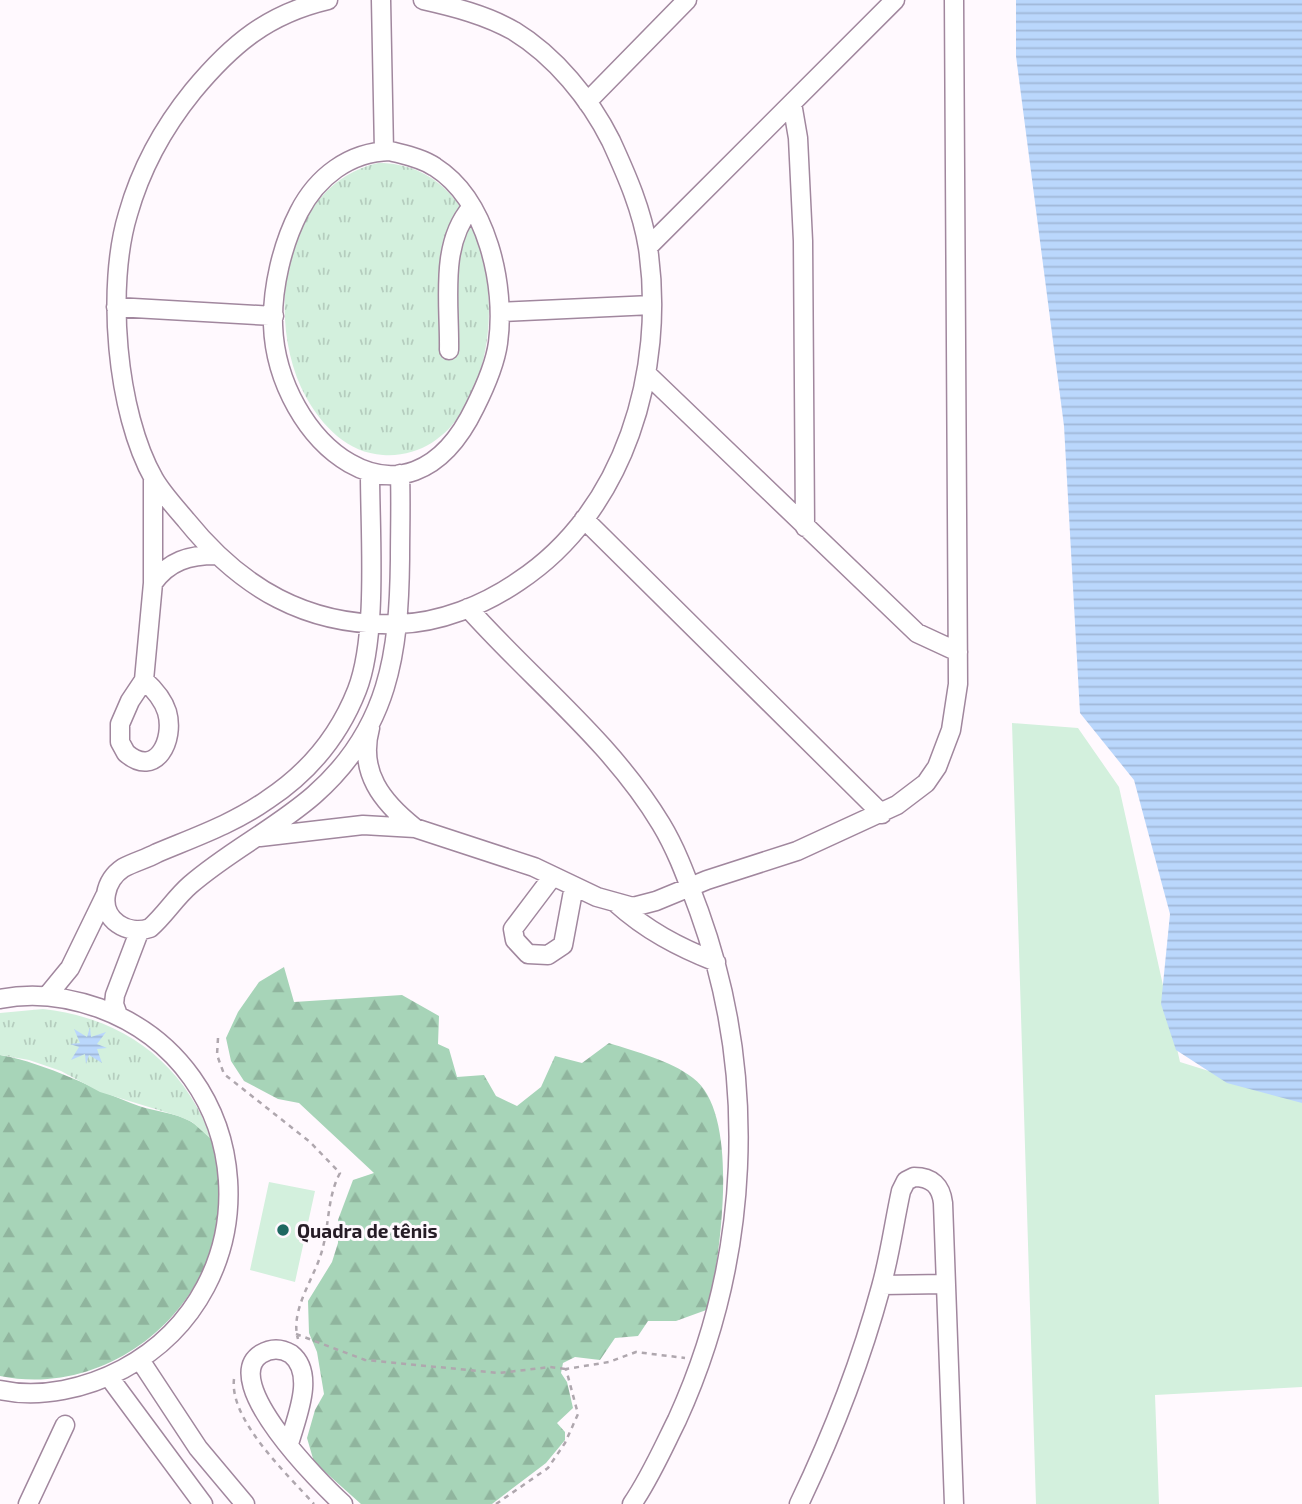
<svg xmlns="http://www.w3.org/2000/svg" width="1302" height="1504" viewBox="0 0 1302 1504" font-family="'Exo 2',sans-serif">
<defs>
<pattern id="forest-firs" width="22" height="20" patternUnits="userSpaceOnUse" patternTransform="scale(1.75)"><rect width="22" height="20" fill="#a7d4b8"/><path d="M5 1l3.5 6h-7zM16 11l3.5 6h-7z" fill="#90b59e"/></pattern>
<pattern id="park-tufts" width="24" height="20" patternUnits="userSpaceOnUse" patternTransform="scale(1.75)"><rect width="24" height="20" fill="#d3f0dd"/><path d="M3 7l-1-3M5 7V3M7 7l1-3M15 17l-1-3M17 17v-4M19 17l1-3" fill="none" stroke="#b5cdbe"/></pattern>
<pattern id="water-rules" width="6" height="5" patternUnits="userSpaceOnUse" patternTransform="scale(1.75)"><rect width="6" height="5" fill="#bad7fc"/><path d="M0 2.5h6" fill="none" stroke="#a0b8d8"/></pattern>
</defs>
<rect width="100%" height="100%" fill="#fff9fe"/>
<path fill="#d3f0dd" d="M1012 723 1078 728 1119 787 1180 1062 1302 1100V1387L1155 1395 1159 1504H1036Z
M269 1182 315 1191 295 1282 250 1270Z"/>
<path fill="url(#forest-firs)" d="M284 967 294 1002 402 995 439 1016 438 1044 449 1049 457 1077 484 1075 496 1096 517 1106 541 1087 555 1056 582 1063 609 1043C636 1052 670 1060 693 1078 742 1115 719 1256 709 1309L676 1321H648L638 1336 615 1338 600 1360 575 1357 563 1363 561 1373 567 1382 573 1408 557 1423 565 1432V1440L546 1463 492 1504H361L314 1462 307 1438 315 1410 324 1394 317 1352 309 1333 308 1301 332 1262 338 1243V1220L353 1180 374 1173 299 1103 278 1099 244 1081 231 1061 226 1038 238 1012 259 982Z
M0 1055C50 1064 92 1089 139 1106 156 1112 174 1112 190 1121 197 1125 205 1132 210 1138 220 1151 219 1179 219 1195 221 1307 110 1399 0 1376Z"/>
<path fill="url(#park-tufts)" d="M378 163C530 162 520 464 383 455 348 453 322 426 306 397 264 321 282 185 378 163Z
M43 1009C124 1018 184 1063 212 1140L192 1122 178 1116 100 1092 61 1071 29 1060 0 1055V1013Z"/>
<path fill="url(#water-rules)" d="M1016 0H1302V1103L1227 1083 1176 1050 1161 1004 1170 914 1134 780 1080 713 1064 426 1016 56Z
M90 1027 91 1037 106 1032 97 1044 107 1048 97 1049 102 1063 89 1055 86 1064 85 1054 71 1060 79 1047 70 1044 80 1043 74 1029 87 1037Z"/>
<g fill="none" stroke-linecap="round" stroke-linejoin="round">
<g stroke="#a1879e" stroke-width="21">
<path id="street" d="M328 0C268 14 232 44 193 91 163 128 141 168 128 214 106 286 116 412 154 479 162 493 175 507 186 520 241 588 307 627 397 624 440 623 484 605 519 581 625 511 666 370 648 248 642 210 627 176 611 141 590 99 555 56 514 31 486 15 454 7 423 0
M381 0 384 151
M587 102 687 0
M792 103 798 138 803 241 805 527
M390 151C405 155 422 158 435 167 487 200 506 285 498 343 495 365 485 387 475 407 406 550 277 441 273 325 272 288 282 245 299 212 317 177 349 152 390 151Z
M648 247 895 0
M116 307 274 316
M500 312 652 305
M449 350C450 304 439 245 471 208
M646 373 917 633 958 652
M370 473C370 535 378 636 357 690 339 736 308 773 267 800 233 824 195 837 157 853 146 859 134 862 123 868 114 874 108 883 106 894 101 920 128 936 150 928 165 915 175 898 190 885 229 851 275 829 314 795 389 729 399 653 400 559 400 531 401 503 400 474
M584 519 882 814
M153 583C169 561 189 555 216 555
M468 608C532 680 611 741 661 824 678 852 688 882 699 911 759 1077 750 1260 677 1420 663 1448 650 1478 632 1504
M144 680C154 689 163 699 167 712 175 740 156 779 126 753L120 742V724L130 701 144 680 153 583V477
M370 728C358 772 382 802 415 828
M260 837 363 825 415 828 534 867 597 897 633 907 656 901 707 880 797 851 897 805 926 783 937 767 951 730 958 684 954 0
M553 876 513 929 515 940 528 954 548 955 563 945 574 886
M616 903C646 930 678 947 716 962
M47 996 70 968 105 896
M0 999C33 992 68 997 99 1008 260 1067 274 1288 123 1369 87 1388 41 1399 0 1390
M118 1015 114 1004 115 995 139 932
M882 1285 944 1284
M140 1360 198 1448 245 1504
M109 1377 203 1504
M289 1444C296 1418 316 1374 291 1354 281 1348 271 1348 261 1354 218 1381 321 1484 343 1504
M28 1504 65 1425
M799 1504C832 1435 861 1361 881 1287 890 1255 894 1223 901 1191L906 1181 914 1177C932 1177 941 1186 943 1203L954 1504"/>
</g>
<path stroke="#afa7ae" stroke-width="2.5" stroke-dasharray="5 5" stroke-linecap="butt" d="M218 1038 217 1055 224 1074 310 1142 340 1173C326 1199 330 1229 320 1257 312 1281 290 1312 298 1339
M296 1334 365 1360 499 1373 550 1367 566 1369
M234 1379C229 1420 288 1475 314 1504
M496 1504 548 1468 565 1443 578 1414 566 1369 609 1362 636 1352 685 1358"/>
<use href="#street" stroke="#fff" stroke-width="18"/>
</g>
<circle fill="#1e6861" stroke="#fff9fe" stroke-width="2.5" cx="283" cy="1230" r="7"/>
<g text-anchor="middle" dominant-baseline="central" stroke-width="6" stroke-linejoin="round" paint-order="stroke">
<g font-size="19" font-weight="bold" fill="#261c26" stroke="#fff9fe" text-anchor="start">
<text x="297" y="1230">Quadra de tênis</text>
</g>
</g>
</svg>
